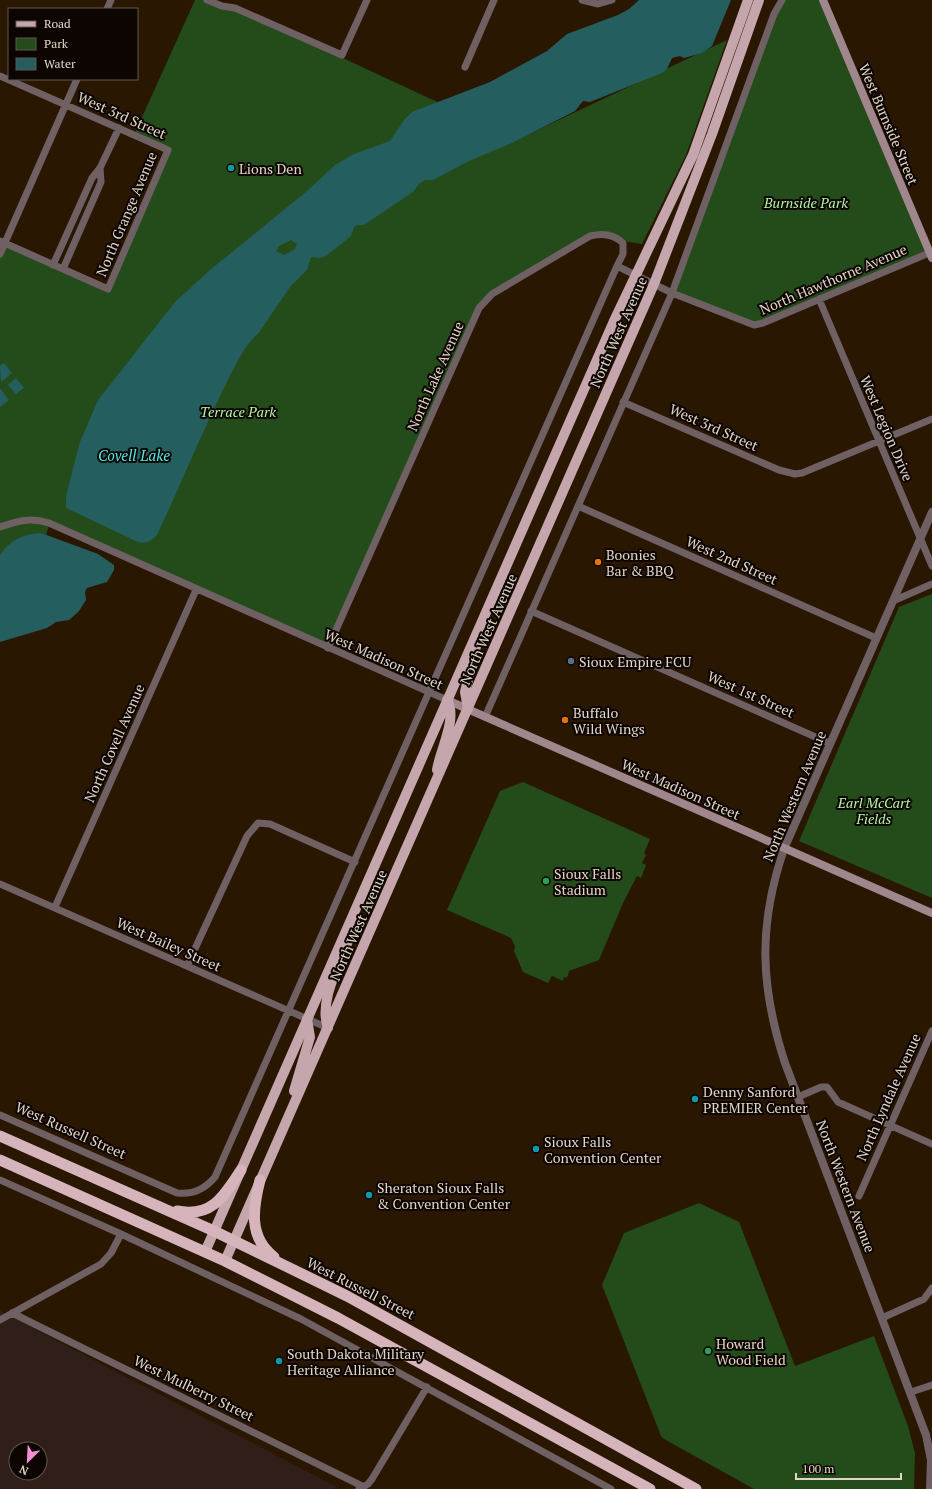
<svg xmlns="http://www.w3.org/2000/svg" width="932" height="1489" viewBox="0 0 932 1489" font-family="'PT Serif',serif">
<rect width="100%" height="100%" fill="#2a1702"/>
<path fill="#301e19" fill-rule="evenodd" d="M0 1311 337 1487 333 1489H0ZM16 1449H40V1473H16Z"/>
<path fill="#234c1a" d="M195 0H207L235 8 433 100 521 138 727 40 686 155 642 244 591 236 481 304 328 648 49 525 41 554 0 637V254L5 243 108 289 168 150 134 135Z
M782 0H823L929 253 754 325 672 293Z
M932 594V898L799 841 899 607Z
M523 782 650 839 644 853 646 855 642 863 646 865 641 878 637 876 623 903 599 960 569 971 567 978 564 977 563 981 552 976 548 983 523 972 514 951 515 946 511 938 447 910 500 791Z
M699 1203 739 1222 795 1366 874 1336 908 1426 915 1453 914 1489H754L664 1439 661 1436 602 1285 624 1233Z"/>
<path fill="#255e5e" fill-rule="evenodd" d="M639 0H731L712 46 702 53 684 58 680 56 672 58 667 69 662 73 590 102 583 101 575 111 514 142 469 161 433 180H425L419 184 413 192 364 225H357L354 227 351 236 326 256 320 258 311 257 307 270 290 287 258 334C246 342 234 368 227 382 202 432 181 484 157 535 151 541 147 544 138 542L66 508V496L80 442 98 400 175 302 210 270 307 191 335 165 354 154 390 141 404 120 412 112 490 82 547 51 567 34 618 15 629 9ZM291 240 297 244 295 249 284 255 276 251 279 246Z
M4 363 12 373 1 382 0 366Z
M16 378 24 388 16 394 8 385Z
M0 388 9 400 0 407Z
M41 533 98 554 114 565V570L107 582 87 588 85 592 86 600 84 603 79 611 69 620 56 622 47 628 0 642V555C10 540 23 534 41 533Z"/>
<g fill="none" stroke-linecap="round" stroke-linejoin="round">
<path stroke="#6f6064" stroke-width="7" d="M207 0 222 6 235 8 342 55 367 0
M582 0 598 4 612 0
M107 9 111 0
M465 67 494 0
M0 76 168 150 108 289 0 241
M0 254 77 79
M53 265 92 178 100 168 119 128
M63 269 101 182 100 168
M819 299 932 566
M623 402 779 470 795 474 802 473 932 419
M578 506 876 638
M0 527C18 521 30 517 49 523L447 700
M893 601 932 584
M531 611 829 743
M328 648 479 308 492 294 590 236C603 233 613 234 623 243V254L617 266 672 293 754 325 763 323 929 253
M485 717 672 293 774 14 782 0
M0 884 328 1028
M55 907 196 590
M187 966 247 836 258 823 270 824 355 862
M798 1097 821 1087H827L838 1102 932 1144
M0 1115 177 1193C193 1195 205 1189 215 1177L617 266
M0 1180 121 1234 301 1319 611 1489
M859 1196 932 1031
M12 1313 364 1487
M882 1318 924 1299 932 1288
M0 1320 101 1264 111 1253 121 1234
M911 1392 932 1385
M359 1489 368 1484 372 1479 427 1387"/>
<path stroke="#6f6064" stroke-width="8" d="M930 1489 931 1460 926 1435 785 1063C760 986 758 925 784 849L932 512"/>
<path stroke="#a0878d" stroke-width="8" d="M823 0 932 258
M447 700 932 913"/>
<path stroke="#c5a6ad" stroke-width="10" d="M468 709 465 692 477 642
M437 770C440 750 458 718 447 700
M328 1028C318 1001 340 964 349 938
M294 1091 310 1037 307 1019
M205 1252 614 321 693 155 748 0
M225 1261 654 284 712 134 759 0"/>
<path stroke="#d6b4bc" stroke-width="11" d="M0 1136 214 1231 347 1296 696 1489
M0 1160 225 1261 338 1318 650 1489
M260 1180C253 1208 248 1237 274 1257
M177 1211C212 1218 224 1196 241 1170"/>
</g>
<g fill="#0f9aa8" stroke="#0c0501" stroke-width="1.5">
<circle cx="231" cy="168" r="4"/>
<circle cx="695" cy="1099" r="4"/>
<circle cx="536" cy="1149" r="4"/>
<circle cx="369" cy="1195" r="4"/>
<circle cx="279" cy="1361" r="4"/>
</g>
<g fill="#e8710a" stroke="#0c0501" stroke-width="1.5">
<circle cx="598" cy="562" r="4"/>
<circle cx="565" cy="720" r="4"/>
</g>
<circle fill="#5c6f8a" stroke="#0c0501" stroke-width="1.5" cx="571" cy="661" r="4"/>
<g fill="#2e9e5b" stroke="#0c0501" stroke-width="1.5">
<circle cx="546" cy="881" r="4"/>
<circle cx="708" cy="1351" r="4"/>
</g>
<g text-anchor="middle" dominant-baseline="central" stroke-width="4" stroke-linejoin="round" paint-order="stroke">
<g font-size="14" fill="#e2d5c8" stroke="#0c0501">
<text transform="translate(122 115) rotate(24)">West 3rd Street</text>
<text transform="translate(889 124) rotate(67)">West Burnside Street</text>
<text transform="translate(126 214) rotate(-67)">North Grange Avenue</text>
<text transform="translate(833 279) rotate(-23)">North Hawthorne Avenue</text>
<text transform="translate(618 332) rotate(-66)">North West Avenue</text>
<text transform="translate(435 376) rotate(-66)">North Lake Avenue</text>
<text transform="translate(714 427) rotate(24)">West 3rd Street</text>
<text transform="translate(887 428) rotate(67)">West Legion Drive</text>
<text transform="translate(732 560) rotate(24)">West 2nd Street</text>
<text transform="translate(488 629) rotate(-66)">North West Avenue</text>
<text transform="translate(384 659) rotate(24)">West Madison Street</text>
<text transform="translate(751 694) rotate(24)">West 1st Street</text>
<text transform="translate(114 743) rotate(-66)">North Covell Avenue</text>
<text transform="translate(681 789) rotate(24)">West Madison Street</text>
<text transform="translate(794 796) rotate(-67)">North Western Avenue</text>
<text transform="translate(358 925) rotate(-66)">North West Avenue</text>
<text transform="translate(169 944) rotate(24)">West Bailey Street</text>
<text transform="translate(888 1097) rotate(-66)">North Lyndale Avenue</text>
<text transform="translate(71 1130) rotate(24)">West Russell Street</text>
<text transform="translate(846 1186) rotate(69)">North Western Avenue</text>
<text transform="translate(361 1288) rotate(27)">West Russell Street</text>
<text transform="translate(194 1388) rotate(26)">West Mulberry Street</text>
</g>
<g font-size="14" fill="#e2d5c8" stroke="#0c0501" text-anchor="start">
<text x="239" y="168">Lions Den</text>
<text x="606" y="554">Boonies<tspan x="606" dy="16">Bar &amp; BBQ</tspan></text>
<text x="579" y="661">Sioux Empire FCU</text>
<text x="573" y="712">Buffalo<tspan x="573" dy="16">Wild Wings</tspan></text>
<text x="554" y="873">Sioux Falls<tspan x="554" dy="16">Stadium</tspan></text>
<text x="703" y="1091">Denny Sanford<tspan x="703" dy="16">PREMIER Center</tspan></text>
<text x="544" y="1141">Sioux Falls<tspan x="544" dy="16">Convention Center</tspan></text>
<text x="377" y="1187">Sheraton Sioux Falls<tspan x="377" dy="16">&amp; Convention Center</tspan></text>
<text x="716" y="1343">Howard<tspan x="716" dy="16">Wood Field</tspan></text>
<text x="287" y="1353">South Dakota Military<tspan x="287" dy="16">Heritage Alliance</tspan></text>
</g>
<g font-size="14" font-style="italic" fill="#b2f6a5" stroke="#0c0501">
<text x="806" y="202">Burnside Park</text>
<text x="238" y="411">Terrace Park</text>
<text x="874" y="802">Earl McCart<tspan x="874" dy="16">Fields</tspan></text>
</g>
<g font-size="15" font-style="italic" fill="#4ce9e9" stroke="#0c0501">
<text x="134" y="455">Covell Lake</text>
</g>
</g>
<rect x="8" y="8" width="130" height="72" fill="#0c0501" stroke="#625851"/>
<rect x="16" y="21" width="20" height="6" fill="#c5a6ad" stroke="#625851"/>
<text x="44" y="28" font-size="12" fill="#e2d5c8">Road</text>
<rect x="16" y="38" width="20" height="12" fill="#234c1a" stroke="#625851"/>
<text x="44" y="48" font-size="12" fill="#e2d5c8">Park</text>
<rect x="16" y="58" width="20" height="12" fill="#255e5e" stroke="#625851"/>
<text x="44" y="68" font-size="12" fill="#e2d5c8">Water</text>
<g transform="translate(28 1461) rotate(204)"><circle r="19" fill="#0c0501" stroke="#625851"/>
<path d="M0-3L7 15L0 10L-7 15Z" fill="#f591d2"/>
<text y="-6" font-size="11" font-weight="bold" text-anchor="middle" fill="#e2d5c8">N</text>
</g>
<path d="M796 1473v6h105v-6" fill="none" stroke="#e2d5c8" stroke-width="2"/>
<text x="802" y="1473" font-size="12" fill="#e2d5c8" stroke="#0c0501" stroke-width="3" paint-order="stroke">100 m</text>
</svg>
